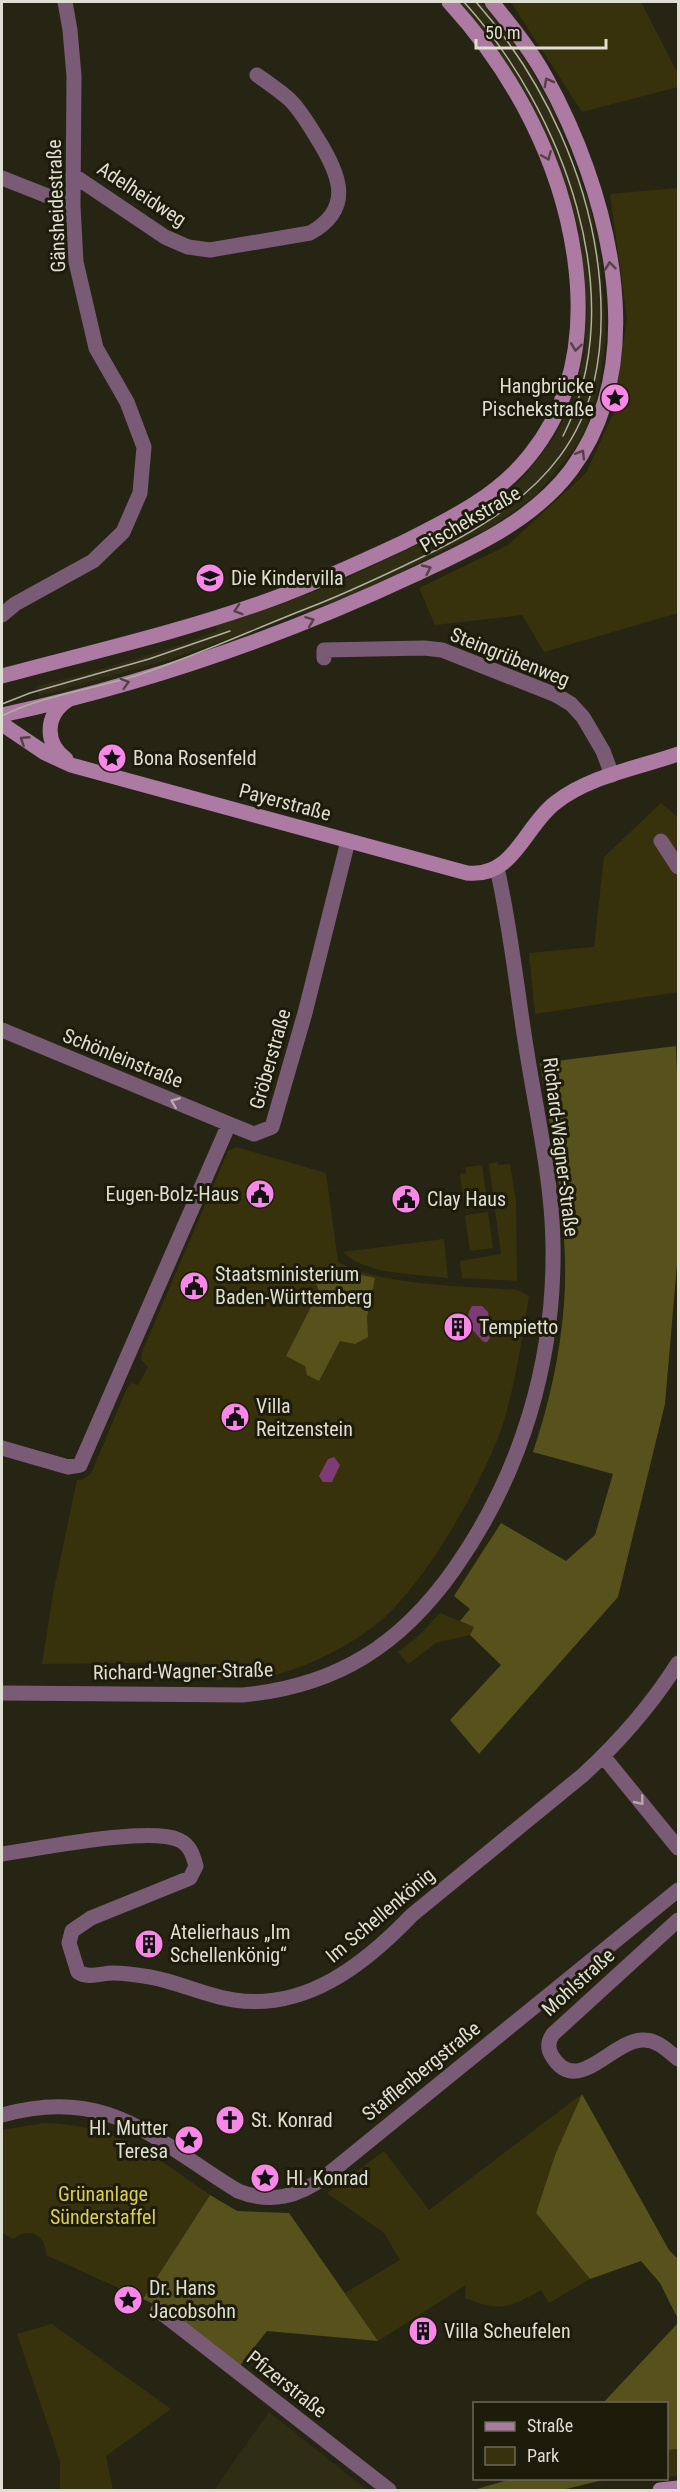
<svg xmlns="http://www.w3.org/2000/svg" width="680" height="2492" viewBox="0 0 680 2492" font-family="'Roboto Condensed',sans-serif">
<rect width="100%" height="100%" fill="#262514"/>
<path fill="#302d15" d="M459 2H481L512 41 534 75 550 103 590 205 601 265 606 336 599 387 584 432 571 453 535 496 493 526 380 582 344 598 171 659 39 696 36 686 85 674 180 645 217 631 215 625 281 604 334 584 428 540 464 522 505 494 521 480 553 440 573 400 585 353 587 308 579 230 553 153 525 93 495 46Z
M269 2412 367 2490H214Z"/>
<path fill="#37320b" d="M511 2H641L678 74V87L582 112Z
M678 188V613L544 652 522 615 435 625 419 588 508 545 586 473 614 412 627 318 610 194Z
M661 803 678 817V992L535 1014 529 953 594 947 604 857Z
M236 1147 326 1173 338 1262C381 1286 467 1286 517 1290L529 1296C522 1338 516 1380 504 1421 486 1477 433 1569 391 1611 360 1643 299 1673 255 1679 239 1681 221 1679 205 1679V1668L197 1662 42 1664 53 1594 77 1480H82L91 1474 127 1388 132 1383 138 1385 148 1367 141 1360 142 1352 228 1151Z
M498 1162V1165L510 1164 516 1202 517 1281 462 1278 460 1261 501 1254 489 1164Z
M482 1165 488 1207 465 1210 460 1174 466 1173V1167Z
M488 1212 493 1248 470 1251 465 1215Z
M444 1239 448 1278C417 1274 365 1275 343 1252Z
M440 1613 474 1627 470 1635 436 1643 408 1664 398 1652 418 1636Z
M582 2094 555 2155 536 2213 590 2279 549 2303 541 2290C510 2308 499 2312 465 2298L466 2285 378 2341 345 2293 400 2260 384 2233 327 2193 384 2151 429 2210Z
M44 2123C118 2125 151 2154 210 2195L143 2299 46 2255C47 2235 28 2226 13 2239L2 2233V2130Z
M52 2324 171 2409 106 2456 113 2490H60V2461L17 2334Z
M678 2449V2476L667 2477V2450Z"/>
<path fill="#57511c" d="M676 1046 678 1103V1253L665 1404 618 1597 479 1754 450 1720 501 1665 470 1635 474 1627 460 1621 470 1609 454 1596 501 1523 566 1561 595 1535 613 1474 533 1452C549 1404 560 1356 564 1304 570 1224 552 1142 540 1063Z
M311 1270 330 1280 352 1273 375 1278 367 1317 368 1337 355 1344 340 1341 319 1381 307 1375 305 1366 286 1356 319 1291Z
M582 2094 669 2250 678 2259 677 2317 660 2283 641 2261 590 2279 536 2213 555 2155Z
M210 2195 237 2211 289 2213 378 2341 267 2331 238 2368 160 2307 143 2299Z
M678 2323V2449L667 2450 666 2404 603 2403Z
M511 2479V2478L607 2479 562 2490H474Z"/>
<path fill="#7f3b75" d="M472 1306H482L488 1312 489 1318 485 1324 490 1338 487 1342H484C473 1331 462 1321 472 1306Z
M334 1457 340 1465 332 1482H323L319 1476 328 1459Z"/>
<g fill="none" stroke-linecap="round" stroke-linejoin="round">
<path stroke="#7a5b75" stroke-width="15" d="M73 175 165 237 188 247 210 250 310 233C355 208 339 173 317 138 309 125 301 111 290 100 280 91 268 83 257 75
M2 178 73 206
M2 615 15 604 93 561 123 532 140 493 144 447 127 402 96 348 76 262 73 206 74 76 70 30 65 2
M324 658V650L424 648 442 650 556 695 571 704 583 717 603 751 612 775
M661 841 678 867
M2 1030 229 1124
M2 1448 68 1467 80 1465 229 1124 254 1134 272 1127 305 1013 348 841
M2 1693 243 1695C337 1686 401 1645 455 1568 522 1472 555 1360 553 1244 552 1180 537 1116 527 1053 517 992 511 929 497 868
M603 1756 678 1848
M2 1854C38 1849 149 1826 179 1840 190 1845 193 1855 196 1866L190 1878 91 1918 72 1931 69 1943 78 1972C88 1979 102 1973 113 1973 126 1973 138 1975 150 1977 179 1982 205 1996 234 2000 306 2011 365 1964 412 1915L583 1775C619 1742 652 1704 678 1663
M678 1920 553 2034C548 2041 547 2048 552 2056 577 2097 610 2042 642 2040 657 2039 667 2050 678 2059
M2 2115C109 2085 154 2140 238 2191 271 2204 298 2197 326 2176L678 1890
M158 2310 389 2490"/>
<path stroke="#ac7aa3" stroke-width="15" d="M2 676C92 652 184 631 272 599 316 583 359 563 402 543 448 520 497 497 530 455 575 399 584 330 575 261 562 163 514 73 449 2
M2 715C145 684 284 636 416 574 471 548 533 521 571 470 654 358 607 187 545 76 530 49 511 26 492 2
M2 724 45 753 71 765 467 873C514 878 524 827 555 803 589 776 638 768 678 754
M66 759C44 743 45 715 68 700
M660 2490 678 2488"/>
<path stroke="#b0afa3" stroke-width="1.5" d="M464 2C562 110 634 297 563 436
M455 532 503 501
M2 704 30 693 149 659 230 631
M2 716C43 695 96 689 141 674 198 655 252 630 308 608 345 594 380 577 416 560 544 500 611 434 600 285 592 182 544 79 476 2"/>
</g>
<defs><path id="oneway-chevron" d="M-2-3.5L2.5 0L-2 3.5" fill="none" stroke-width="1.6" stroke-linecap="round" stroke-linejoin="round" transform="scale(1.5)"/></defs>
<g stroke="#564147">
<use href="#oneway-chevron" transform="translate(548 82) rotate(-118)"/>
<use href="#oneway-chevron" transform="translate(547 156) rotate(67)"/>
<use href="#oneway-chevron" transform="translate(610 266) rotate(-96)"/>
<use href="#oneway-chevron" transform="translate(576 347) rotate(98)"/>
<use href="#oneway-chevron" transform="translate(581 454) rotate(-59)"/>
<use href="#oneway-chevron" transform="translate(427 569) rotate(-25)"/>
<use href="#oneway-chevron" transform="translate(238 610) rotate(162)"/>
<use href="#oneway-chevron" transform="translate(310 621) rotate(-21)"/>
<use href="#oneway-chevron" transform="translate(125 683) rotate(-16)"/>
<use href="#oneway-chevron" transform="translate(24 740) rotate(-147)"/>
</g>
<g stroke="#b7aaad">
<use href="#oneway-chevron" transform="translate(175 1102) rotate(-158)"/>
<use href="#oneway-chevron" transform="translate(640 1801) rotate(51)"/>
</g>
<defs>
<g id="sight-disc" transform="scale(1.5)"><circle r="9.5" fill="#f987e8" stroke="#1d1b0a"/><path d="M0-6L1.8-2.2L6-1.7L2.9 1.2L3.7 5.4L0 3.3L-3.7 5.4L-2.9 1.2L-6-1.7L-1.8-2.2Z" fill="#111"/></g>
<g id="school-disc" transform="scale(1.5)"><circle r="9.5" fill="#f987e8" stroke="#1d1b0a"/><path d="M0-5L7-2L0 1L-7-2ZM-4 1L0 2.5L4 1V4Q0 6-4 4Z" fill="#111"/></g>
<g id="civic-disc" transform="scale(1.5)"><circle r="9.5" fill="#f987e8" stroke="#1d1b0a"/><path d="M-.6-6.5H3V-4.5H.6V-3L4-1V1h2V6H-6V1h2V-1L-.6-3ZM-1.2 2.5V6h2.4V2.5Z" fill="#111"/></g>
<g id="building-disc" transform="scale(1.5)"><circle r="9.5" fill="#f987e8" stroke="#1d1b0a"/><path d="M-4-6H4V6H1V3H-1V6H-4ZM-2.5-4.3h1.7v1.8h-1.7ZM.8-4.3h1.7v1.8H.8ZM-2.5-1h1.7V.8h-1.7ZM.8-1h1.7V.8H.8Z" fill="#111"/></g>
<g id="church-disc" transform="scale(1.5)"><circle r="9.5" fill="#f987e8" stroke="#1d1b0a"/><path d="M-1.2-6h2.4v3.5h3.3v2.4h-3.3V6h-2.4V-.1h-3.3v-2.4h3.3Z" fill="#111"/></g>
</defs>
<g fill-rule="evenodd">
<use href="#sight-disc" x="615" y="398"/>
<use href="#school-disc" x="210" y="578"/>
<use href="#sight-disc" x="112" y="758"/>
<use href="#civic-disc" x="260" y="1194"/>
<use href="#civic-disc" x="406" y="1199"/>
<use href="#civic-disc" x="194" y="1286"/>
<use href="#building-disc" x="458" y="1327"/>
<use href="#civic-disc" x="235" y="1417"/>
<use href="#building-disc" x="149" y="1944"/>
<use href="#church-disc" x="230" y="2120"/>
<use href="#sight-disc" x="189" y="2140"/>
<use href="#sight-disc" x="265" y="2178"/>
<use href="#sight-disc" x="128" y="2300"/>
<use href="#building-disc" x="423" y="2331"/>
</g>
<g text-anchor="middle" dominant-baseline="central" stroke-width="6" stroke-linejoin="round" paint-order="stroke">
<g font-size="20" fill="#dfded3" stroke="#1d1b0a">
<text transform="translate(142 194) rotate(33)">Adelheidweg</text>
<text transform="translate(56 206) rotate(-92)">Gänsheidestraße</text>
<text transform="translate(470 519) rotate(-30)">Pischekstraße</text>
<text transform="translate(510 657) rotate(22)">Steingrübenweg</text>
<text transform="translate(285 802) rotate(15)">Payerstraße</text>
<text transform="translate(123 1058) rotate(22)">Schönleinstraße</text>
<text transform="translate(270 1059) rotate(-74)">Gröberstraße</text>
<text transform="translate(561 1147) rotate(83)">Richard-Wagner-Straße</text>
<text transform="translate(183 1671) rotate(-1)">Richard-Wagner-Straße</text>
<text transform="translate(380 1915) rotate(-40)">Im Schellenkönig</text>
<text transform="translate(578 1982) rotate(-42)">Mohlstraße</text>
<text transform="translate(421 2071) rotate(-39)">Stafflenbergstraße</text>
<text transform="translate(287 2384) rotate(38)">Pfizerstraße</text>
</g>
<g font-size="20" fill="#dfded3" stroke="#1d1b0a" text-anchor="start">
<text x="594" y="386" text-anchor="end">Hangbrücke<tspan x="594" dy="23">Pischekstraße</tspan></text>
<text x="231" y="578">Die Kindervilla</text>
<text x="133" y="758">Bona Rosenfeld</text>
<text x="239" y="1194" text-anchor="end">Eugen-Bolz-Haus</text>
<text x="427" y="1199">Clay Haus</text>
<text x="215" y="1274">Staatsministerium<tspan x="215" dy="23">Baden-Württemberg</tspan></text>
<text x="479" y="1327">Tempietto</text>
<text x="256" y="1406">Villa<tspan x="256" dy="23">Reitzenstein</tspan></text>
<text x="170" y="1932">Atelierhaus „Im<tspan x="170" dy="23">Schellenkönig“</tspan></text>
<text x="251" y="2120">St. Konrad</text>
<text x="168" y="2128" text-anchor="end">Hl. Mutter<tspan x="168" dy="23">Teresa</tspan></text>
<text x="286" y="2178">Hl. Konrad</text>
<text x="149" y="2288">Dr. Hans<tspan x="149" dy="23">Jacobsohn</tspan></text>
<text x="444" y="2331">Villa Scheufelen</text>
</g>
<g font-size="20" fill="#ddce47" stroke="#1d1b0a">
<text x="103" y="2194">Grünanlage<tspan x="103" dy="23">Sünderstaffel</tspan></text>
</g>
</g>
<rect width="680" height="2492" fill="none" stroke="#dfded3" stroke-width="6"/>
<rect x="473" y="2402" width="195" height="78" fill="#1d1b0a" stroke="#6b695a" stroke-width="1.5"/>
<rect x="485" y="2422" width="30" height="9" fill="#ac7aa3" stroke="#6b695a" stroke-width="1.5"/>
<text x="527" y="2432" font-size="18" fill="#dfded3">Straße</text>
<rect x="485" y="2447" width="30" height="18" fill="#37320b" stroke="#6b695a" stroke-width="1.5"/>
<text x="527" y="2462" font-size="18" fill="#dfded3">Park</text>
<path d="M476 39v9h130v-9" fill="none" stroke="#dfded3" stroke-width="3"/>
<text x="485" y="39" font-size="18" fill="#dfded3" stroke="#1d1b0a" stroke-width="4.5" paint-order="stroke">50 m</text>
</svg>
